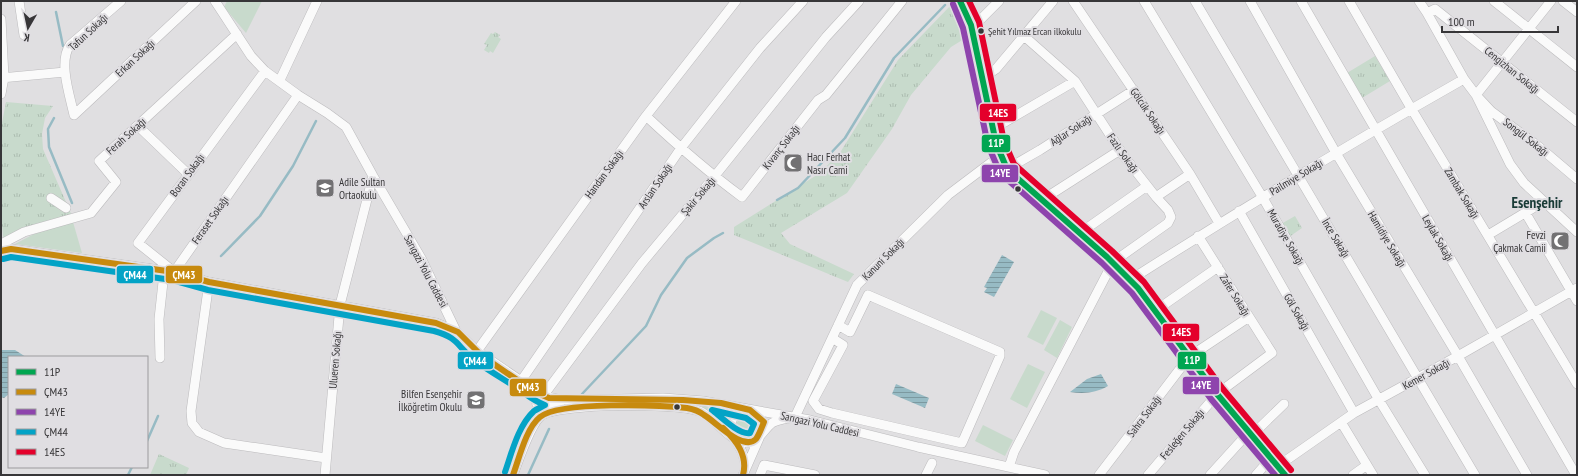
<svg xmlns="http://www.w3.org/2000/svg" width="1578" height="476" viewBox="0 0 1578 476" font-family="'PT Sans Narrow',sans-serif">
<defs>
<pattern id="park-tufts" width="24" height="20" patternUnits="userSpaceOnUse"><rect width="24" height="20" fill="#c8dacc"/><path d="M3 7l-1-3M5 7V3M7 7l1-3M15 17l-1-3M17 17v-4M19 17l1-3" fill="none" stroke="#acbcb0"/></pattern>
<pattern id="water-rules" width="6" height="5" patternUnits="userSpaceOnUse"><rect width="6" height="5" fill="#97bbc4"/><path d="M0 2.5h6" fill="none" stroke="#7c99a0"/></pattern>
</defs>
<rect width="100%" height="100%" fill="#e0dfe1"/>
<path fill="#c8dacc" d="M227 1H262L246 33 224 7Z
M73 222 82 253 15 244 34 234Z
M1041 310 1057 318 1043 345 1027 337Z
M1060 320 1072 327 1057 358 1044 350Z
M1028 364 1045 372 1027 408 1010 399Z
M701 406 730 411 723 424Z
M736 427a11 11 0 1 1 22 0a11 11 0 1 1-22 0Z
M983 425 1013 440 1005 456 975 441Z"/>
<path fill="url(#park-tufts)" d="M951 5 966 31 964 39 951 47 911 95 892 129 847 193 781 233 790 244 854 274 848 282 734 235V227L820 173 841 151 898 60Z
M495 32 500 35 498 37 501 39 493 53 490 51 489 53 484 50 487 45 484 44 491 33 493 34Z
M1375 56 1390 81 1362 98 1347 73Z
M6 102 53 106 45 118 42 134 43 149 72 216 3 239 1 211V128Z
M1295 216 1302 228 1289 237 1281 224Z
M159 454 189 468 186 475H150Z"/>
<path fill="url(#water-rules)" d="M1002 255 1014 262 994 297 984 292 987 288 984 287Z
M1 350H15L26 357H9V394L4 398 1 397Z
M1101 374 1108 386C1096 393 1084 394 1070 392L1087 379Z
M896 384 929 398 925 408 892 394Z"/>
<g fill="none" stroke-linecap="round" stroke-linejoin="round">
<path stroke="#97bbc4" stroke-width="2.5" d="M56 12 63 46
M54 118 48 129 49 147 72 203
M777 200 798 188 845 138 894 58 945 5
M221 256 260 216 293 166 316 121
M582 394 646 326 661 295 687 258 714 238 723 233
M147 441 158 416
M128 475 132 467
M528 475 549 429"/>
<g stroke="#bcbbbd" stroke-width="10">
<path id="minor" d="M19 1 24 35
M215 1 251 56 265 71 298 95 327 113 346 127 373 176 421 258 456 331 477 351 543 396 557 399 578 400 663 398 703 401 810 420 918 447 1045 475
M1073 1 1190 174 1219 223
M1144 1 1263 198 1379 400 1425 475
M1195 1 1475 475
M1250 1 1336 153 1458 356 1527 475
M1301 1 1576 475
M1349 1 1411 108 1577 384
M1419 1 1427 13 1464 79 1476 95 1510 164 1524 183 1577 232
M1494 1 1577 67
M1551 1 1476 95 1491 111 1538 146 1577 179
M1563 1 1577 12
M1427 13 1435 9 1577 122
M1 19 4 77 1 94
M971 25 978 22 999 1
M982 75 990 73 996 69 1053 1
M1 78 65 72
M280 80 317 1
M74 115 196 1
M74 115C70 96 58 62 70 45L121 1
M646 116C677 145 708 172 742 197L818 100 826 95 902 1
M138 126 188 174
M993 129 1075 81
M1007 169 1040 150 1134 90
M1156 197 1190 174
M51 198 66 208
M1042 200 1120 150
M1239 211 1354 413
M1525 212 1577 301
M1080 233 1147 186
M1488 235 1543 202
M1 244 24 232 91 213 116 182 99 161 237 34
M1 251 11 249 174 272 209 282 436 323 456 331
M173 271 138 243 265 71
M1130 280C1240 210 1351 143 1464 79
M209 282 191 411 192 423 199 432 224 443 326 458
M1155 311 1218 267
M832 338 843 345 813 401 819 409 832 413 962 443 1000 356V352L868 295 850 332 838 325
M477 351 646 116 736 1
M160 358 159 319 163 282 174 272 298 95
M521 381 681 148 760 48 803 1
M526 387 536 401 538 408 543 410
M543 396 642 263 714 177 826 37 859 1
M795 417 857 285 948 195 1001 155
M1341 422 1373 475
M1252 435 1284 404
M1278 466 1354 413 1458 356 1577 288
M1009 467 1014 452 1113 262 1168 223 1171 217 1168 210 1156 197 1123 155 1075 81 1024 36
M325 475 340 305 373 176
M505 475 529 418 538 408 560 402
M513 475C518 462 531 422 542 415 562 403 676 403 699 411 716 418 728 441 747 443 757 444 764 429 772 423 777 420 784 419 789 418
M743 475 764 427 759 414 752 410 735 414C725 430 736 438 742 452 744 457 745 463 746 468
M760 475 764 465 815 475
M926 475 932 463
M1099 475 1189 357 1249 317
M1148 475 1217 394 1272 353 1198 236
M1210 475 1249 432
M1256 475 1271 458
M1353 475 1367 465"/>
</g>
<g stroke="#bdbdbe" stroke-width="12">
<path id="major" d="M960 1 971 25 996 143 1007 169 1107 257 1138 288 1217 394 1285 475"/>
</g>
<use href="#minor" stroke="#fafafa" stroke-width="9"/>
<use href="#major" stroke="#f0e8ea" stroke-width="11"/>
<g stroke="#e0dee2" stroke-width="9">
<path id="bus-1" d="M960 1 971 25 996 143 1007 169 1107 257 1138 288 1217 394 1285 475"/>
</g>
<g stroke="#e0dee2" stroke-width="9">
<path id="bus-2" d="M1 251 11 249 174 272 209 282 436 323 458 332 482 356 535 392 549 398 683 400 721 403 750 410 764 422C762 427 759 435 756 439 743 452 715 421 704 415 699 411 693 409 687 408 660 405 560 401 540 417 526 428 519 459 513 475
M723 428C737 441 748 456 743 475"/>
</g>
<g stroke="#e0dee2" stroke-width="9">
<path id="bus-3" d="M953 4 963 28 988 145 1000 173 1102 263 1132 293 1211 399 1275 475"/>
</g>
<g stroke="#e0dee2" stroke-width="9">
<path id="bus-4" d="M3 259 11 257 172 280 208 290 434 331C459 338 456 345 473 359 486 369 500 377 514 386 525 393 533 401 545 405 542 407 537 409 534 411 518 426 512 452 505 472
M712 410 746 418 754 424 750 433C739 435 721 417 712 410Z"/>
</g>
<g stroke="#e0dee2" stroke-width="9">
<path id="bus-5" d="M969 1 979 22 1004 141 1014 164 1112 251 1144 282 1223 389 1291 470"/>
</g>
<use href="#bus-1" stroke="#00a651" stroke-width="6"/>
<use href="#bus-2" stroke="#c78a0e" stroke-width="6"/>
<use href="#bus-3" stroke="#8e44ad" stroke-width="6"/>
<use href="#bus-4" stroke="#03a3c6" stroke-width="6"/>
<use href="#bus-5" stroke="#e4002b" stroke-width="6"/>
</g>
<defs>
<g id="mosque-square" transform="scale(1)"><rect x="-9" y="-9" width="18" height="18" rx="4" fill="#727173" stroke="#e0dee2"/><path d="M3.5-4.9A6 6 0 1 0 3.5 4.9A5 5 0 1 1 3.5-4.9Z" fill="#fff"/></g>
<g id="school-square" transform="scale(1)"><rect x="-9" y="-9" width="18" height="18" rx="4" fill="#727173" stroke="#e0dee2"/><path d="M0-5L7-2L0 1L-7-2ZM-4 1L0 2.5L4 1V4Q0 6-4 4Z" fill="#fff"/></g>
</defs>
<g fill-rule="evenodd">
<use href="#mosque-square" x="793" y="163"/>
<use href="#school-square" x="325" y="188"/>
<use href="#mosque-square" x="1560" y="241"/>
<use href="#school-square" x="476" y="400"/>
</g>
<g fill="#373638" stroke="#e0dee2" stroke-width="1.5">
<circle cx="981" cy="31" r="3.5"/>
<circle cx="1018" cy="189" r="3.5"/>
<circle cx="677" cy="407" r="3.5"/>
</g>
<g text-anchor="middle" dominant-baseline="central" stroke-width="4" stroke-linejoin="round" paint-order="stroke">
<g font-size="10" fill="#373638" stroke="#e0dee2" text-anchor="start">
<text x="988" y="31">Şehit Yılmaz Ercan ilkokulu</text>
</g>
<g font-size="11" fill="#373638" stroke="#e0dee2">
<text transform="translate(88 32) rotate(-43)">Tafun Sokağı</text>
<text transform="translate(135 58) rotate(-43)">Erkan Sokağı</text>
<text transform="translate(1512 70) rotate(39)">Cengizhan Sokağı</text>
<text transform="translate(1148 111) rotate(56)">Gölcük Sokağı</text>
<text transform="translate(1071 130) rotate(-33)">Ağlar Sokağı</text>
<text transform="translate(126 136) rotate(-42)">Ferah Sokağı</text>
<text transform="translate(1526 137) rotate(38)">Songül Sokağı</text>
<text transform="translate(781 147) rotate(-52)">Kıvanç Sokağı</text>
<text transform="translate(1123 153) rotate(55)">Fazlı Sokağı</text>
<text transform="translate(604 174) rotate(-54)">Handan Sokağı</text>
<text transform="translate(187 175) rotate(-54)">Boran Sokağı</text>
<text transform="translate(1296 177) rotate(-31)">Pailmiye Sokağı</text>
<text transform="translate(655 186) rotate(-56)">Arslan Sokağı</text>
<text transform="translate(1462 193) rotate(59)">Zambak Sokağı</text>
<text transform="translate(698 196) rotate(-50)">Şakir Sokağı</text>
<text transform="translate(210 220) rotate(-55)">Feraset Sokağı</text>
<text transform="translate(1286 237) rotate(60)">Muradiye Sokağı</text>
<text transform="translate(1336 238) rotate(59)">İnce Sokağı</text>
<text transform="translate(1438 238) rotate(60)">Leylak Sokağı</text>
<text transform="translate(1387 239) rotate(59)">Hamidiye Sokağı</text>
<text transform="translate(883 259) rotate(-45)">Kanuni Sokağı</text>
<text transform="translate(426 271) rotate(62)">Sarıgazi Yolu Caddesi</text>
<text transform="translate(1235 295) rotate(58)">Zafer Sokağı</text>
<text transform="translate(1297 312) rotate(60)">Göl Sokağı</text>
<text transform="translate(335 360) rotate(-85)">Ulueren Sokağı</text>
<text transform="translate(1426 374) rotate(-29)">Kemer Sokağı</text>
<text transform="translate(1144 416) rotate(-53)">Sahra Sokağı</text>
<text transform="translate(820 424) rotate(13)">Sarıgazi Yolu Caddesi</text>
<text transform="translate(1182 434) rotate(-50)">Fesleğen Sokağı</text>
</g>
<g font-size="11" fill="#373638" stroke="#e0dee2" text-anchor="start">
<text x="807" y="157">Hacı Ferhat<tspan x="807" dy="13">Nasır Cami</tspan></text>
<text x="339" y="182">Adile Sultan<tspan x="339" dy="13">Ortaokulu</tspan></text>
<text x="1546" y="235" text-anchor="end">Fevzi<tspan x="1546" dy="13">Çakmak Camii</tspan></text>
<text x="462" y="394" text-anchor="end">Bilfen Esenşehir<tspan x="462" dy="13">İlköğretim Okulu</tspan></text>
</g>
<g font-size="15" font-weight="bold" fill="#193b37" stroke="#e0dee2">
<text x="1537" y="202">Esenşehir</text>
</g>
</g>
<g stroke="#e0dee2" stroke-width="1.5">
<rect x="979" y="103" width="38" height="19" rx="4" fill="#e4002b"/>
<rect x="981" y="134" width="30" height="19" rx="4" fill="#00a651"/>
<rect x="981" y="164" width="38" height="19" rx="4" fill="#8e44ad"/>
<rect x="116" y="265" width="38" height="19" rx="4" fill="#03a3c6"/>
<rect x="165" y="265" width="38" height="19" rx="4" fill="#c78a0e"/>
<rect x="1162" y="323" width="38" height="19" rx="4" fill="#e4002b"/>
<rect x="1177" y="351" width="30" height="19" rx="4" fill="#00a651"/>
<rect x="457" y="351" width="37" height="19" rx="4" fill="#03a3c6"/>
<rect x="1182" y="376" width="38" height="19" rx="4" fill="#8e44ad"/>
<rect x="509" y="378" width="38" height="19" rx="4" fill="#c78a0e"/>
</g>
<g font-size="11" text-anchor="middle" font-weight="bold" fill="#fff">
<text x="998" y="117">14ES</text>
<text x="996" y="147">11P</text>
<text x="1000" y="177">14YE</text>
<text x="135" y="279">ÇM44</text>
<text x="184" y="279">ÇM43</text>
<text x="1181" y="336">14ES</text>
<text x="1192" y="364">11P</text>
<text x="475" y="365">ÇM44</text>
<text x="1201" y="389">14YE</text>
<text x="528" y="391">ÇM43</text>
</g>
<rect width="1578" height="476" fill="none" stroke="#373638" stroke-width="4"/>
<rect x="8" y="356" width="140" height="112" fill="#e0dee2" stroke="#9c9b9e"/>
<rect x="16" y="369" width="20" height="6" fill="#00a651" stroke="#9c9b9e"/>
<text x="44" y="376" font-size="12" fill="#373638">11P</text>
<rect x="16" y="389" width="20" height="6" fill="#c78a0e" stroke="#9c9b9e"/>
<text x="44" y="396" font-size="12" fill="#373638">ÇM43</text>
<rect x="16" y="409" width="20" height="6" fill="#8e44ad" stroke="#9c9b9e"/>
<text x="44" y="416" font-size="12" fill="#373638">14YE</text>
<rect x="16" y="429" width="20" height="6" fill="#03a3c6" stroke="#9c9b9e"/>
<text x="44" y="436" font-size="12" fill="#373638">ÇM44</text>
<rect x="16" y="449" width="20" height="6" fill="#e4002b" stroke="#9c9b9e"/>
<text x="44" y="456" font-size="12" fill="#373638">14ES</text>
<g transform="translate(28 28) rotate(189)" stroke="#e0dee2" stroke-width="3" paint-order="stroke">
<path d="M0-3L7 15L0 10L-7 15Z" fill="#373638"/>
<text y="-6" font-size="11" font-weight="bold" text-anchor="middle" fill="#373638">K</text>
</g>
<path d="M1442 26v6h116v-6" fill="none" stroke="#373638" stroke-width="2"/>
<text x="1448" y="26" font-size="12" fill="#373638" stroke="#e0dee2" stroke-width="3" paint-order="stroke">100 m</text>
</svg>
